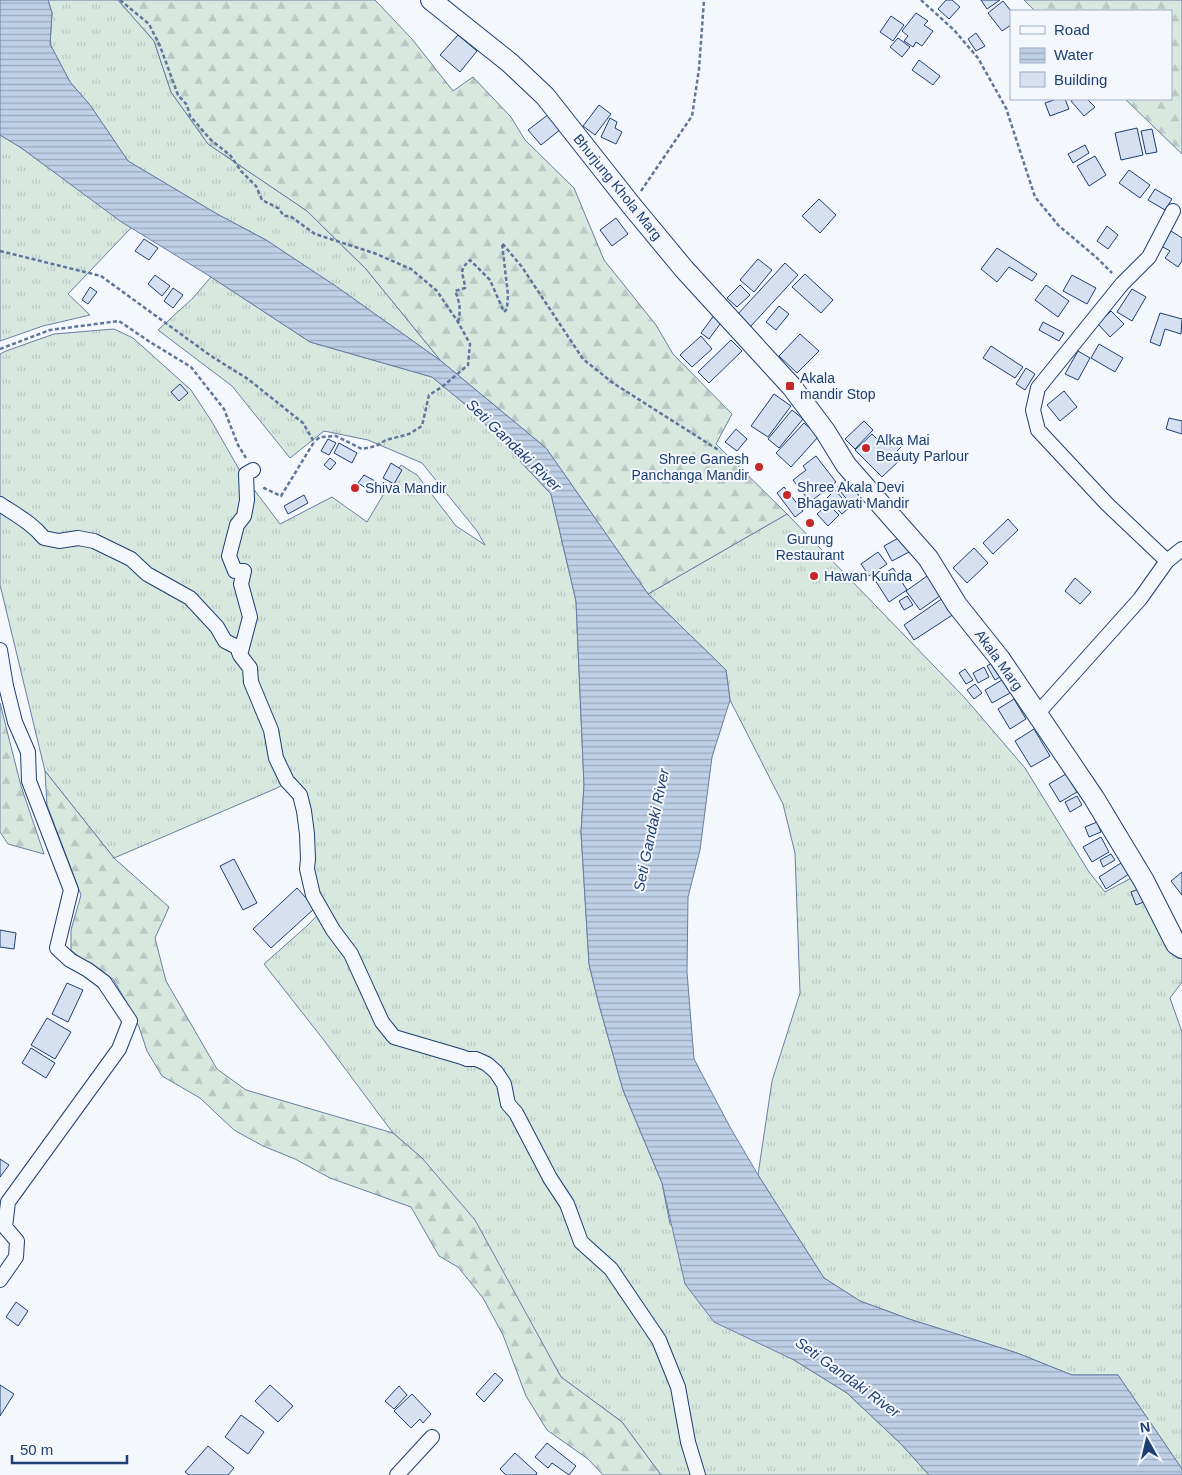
<svg xmlns="http://www.w3.org/2000/svg" width="1182" height="1475" viewBox="0 0 1182 1475" font-family="Arial,sans-serif">
<defs>
<pattern id="grass-tufts" width="24" height="20" patternUnits="userSpaceOnUse" patternTransform="scale(1.25)"><rect width="24" height="20" fill="#d7e8df"/><path d="M3 7l-1-3M5 7V3M7 7l1-3M15 17l-1-3M17 17v-4M19 17l1-3" fill="none" stroke="#b8c8c3"/></pattern>
<pattern id="forest-firs" width="22" height="20" patternUnits="userSpaceOnUse" patternTransform="scale(1.25)"><rect width="22" height="20" fill="#d7e8df"/><path d="M5 1l3.5 6h-7zM16 11l3.5 6h-7z" fill="#b8c8c3"/></pattern>
<pattern id="water-rules" width="6" height="5" patternUnits="userSpaceOnUse" patternTransform="scale(1.25)"><rect width="6" height="5" fill="#bed0e5"/><path d="M0 2.5h6" fill="none" stroke="#9aaabe"/></pattern>
</defs>
<rect width="100%" height="100%" fill="#f4f7fb"/>
<path fill="url(#grass-tufts)" stroke="#687fa3" d="M48 0H118L154 41 171 92 208 144 307 211 366 269 441 361 337 287 266 240 217 214 128 161 90 105 70 82 50 44 52 13Z
M0 135 20 147 131 228 68 294 90 315 43 326 0 341Z
M211 277 310 342 432 377 472 410 551 494 576 601 584 785 581 832 589 964 598 1001 623 1090 662 1183 670 1224 794 1360 847 1393 901 1444 929 1475H661L622 1422 561 1377 537 1335 422 1158 393 1133 323 1039 264 964 308 925 327 905 316 885 308 805 295 778 277 788 114 858 45 771 2 593 0 585V354L6 351 54 334 114 329 133 338 191 390 212 422 240 471 280 524 332 497 367 522 401 465 417 475 456 526 485 545 477 531 422 463 368 440 324 431 290 458 232 386 158 330 193 298Z
M787 514 964 697 1025 768 1089 872 1105 892 1135 876 1182 954V982L1170 998 1182 1032V1469L1118 1375H1072L1017 1353 909 1319 860 1301 824 1278 758 1175 772 1081 800 993 795 853 783 804 730 700 726 670 648 594Z"/>
<path fill="url(#forest-firs)" stroke="#687fa3" d="M118 0H375L412 39 453 91 473 77 511 117 525 140 574 188 604 260 656 325 673 354 732 414 716 444 787 514 648 594 546 448 441 361 366 269 307 211 208 144 171 92 154 41Z
M1024 0H1182V154L1125 99H1171V11H1035Z
M0 703 21 786 44 854 8 844 0 832Z
M45 771 114 858 169 907 155 938 166 981 217 1069 246 1090 393 1133 422 1158 475 1220 561 1377 622 1422 661 1475H603L588 1459 547 1430 526 1396 503 1335 483 1298 458 1267 439 1256 411 1207 330 1178 295 1159 263 1146 234 1130 200 1098 162 1076 147 1051 139 1027 130 1008 113 979 86 963 71 950V930L81 895 47 805Z"/>
<path fill="url(#water-rules)" stroke="#687fa3" d="M0 0H48L52 13 50 44 70 82 90 105 128 161 217 214 266 240 337 287 441 361 546 448 648 594 726 670 730 700 712 757 700 850 688 897 687 972 694 1059 730 1127 758 1175 824 1278 860 1301 909 1319 1017 1353 1072 1375H1118L1182 1469V1475H929L901 1444 847 1393 794 1360 714 1322 685 1284 662 1183 623 1090 598 1001 589 964 581 832 584 785 576 601 551 494 472 410 432 377 310 342 211 277 120 221 20 147 0 135Z"/>
<path fill="#d5e0f0" stroke="#1d3f73" d="M946 0H952L960 7 949 19 938 9Z
M981 0H1000L987 9Z
M1003 1 1011 11V25L1002 31 988 13Z
M916 13 928 21 924 25 933 31 922 46 916 42 913 47 904 41 908 36 902 31Z
M891 16 904 25 893 41 880 32Z
M976 33 985 46 976 51 968 39Z
M458 35 477 51 460 72 440 55Z
M898 38 910 47 902 57 890 47Z
M919 60 940 76 933 85 912 70Z
M1057 99H1065L1069 109 1050 116 1045 103Z
M1074 99H1087L1095 107 1084 116 1071 101Z
M599 105 611 114 595 135 583 126Z
M549 114 561 129 541 145 528 130Z
M610 118 617 122 615 128 622 132 616 144 601 137Z
M1137 128 1143 155 1121 160 1115 133Z
M1152 129 1157 152 1146 154 1141 131Z
M1085 145 1089 153 1073 163 1068 154Z
M1095 156 1106 175 1089 186 1077 166Z
M1129 170 1150 185 1140 198 1119 183Z
M1155 189 1172 199 1165 210 1148 200Z
M819 199 836 215 820 233 802 216Z
M616 218 628 234 612 246 600 230Z
M1107 226 1118 235 1108 249 1097 241Z
M1171 231 1182 238V261L1178 267 1165 258 1170 251 1161 246Z
M144 239 158 248 149 260 135 251Z
M997 248 1037 274 1032 281 1009 267 997 282 981 269Z
M758 259 772 270 754 292 740 280Z
M785 263 798 275 750 327 737 315Z
M805 274 833 300 821 313 792 287Z
M155 275 170 286 162 296 148 284Z
M1072 275 1096 288 1087 304 1063 291Z
M740 285 750 295 737 307 727 298Z
M1046 285 1069 301 1058 317 1035 300Z
M90 287 97 292 88 304 82 300Z
M173 288 183 295 173 308 164 301Z
M1132 289 1146 297 1132 321 1117 312Z
M779 306 789 314 776 330 766 322Z
M1111 311 1124 324 1110 337 1098 324Z
M1160 313 1182 319 1181 334 1165 329 1160 346 1150 342Z
M715 314 723 320 709 339 701 333Z
M1043 322 1064 333 1059 341 1039 330Z
M800 334 819 351 797 373 779 356Z
M701 336 712 349 692 367 680 355Z
M731 340 742 351 709 383 698 372Z
M1099 344 1123 358 1115 372 1091 358Z
M991 346 1023 367 1015 378 983 358Z
M1078 351 1090 358 1078 380 1065 374Z
M1026 368 1035 374 1025 390 1016 384Z
M180 384 188 393 179 401 171 392Z
M1064 391 1077 407 1060 421 1047 405Z
M774 394 791 406 768 437 751 426Z
M792 410 803 419 779 448 768 439Z
M1169 418 1182 421V434L1166 429Z
M864 421 873 430 855 449 845 439Z
M804 423 819 436 791 467 776 453Z
M736 429 747 439 737 451 725 442Z
M872 434 884 446 894 436 903 445 896 452 902 458 882 477 855 450Z
M328 439 336 443 329 455 321 451Z
M339 443 357 453 352 463 334 453Z
M816 456 836 482 810 502 793 480 806 470 803 466Z
M330 458 336 463 330 470 324 465Z
M391 463 402 470 394 484 383 478Z
M364 475 375 481 369 490 358 483Z
M847 478 863 497 852 506 837 487Z
M784 487 803 511 795 517 777 493Z
M835 490 850 507 842 514 827 498Z
M304 495 308 503 288 514 284 506Z
M828 504 839 515 828 526 817 514Z
M1008 519 1018 530 993 554 983 543Z
M902 536 911 551 892 561 884 546Z
M974 548 988 563 967 583 953 568Z
M878 552 887 564 869 576 861 564Z
M893 568 907 590 889 602 875 580Z
M930 574 944 593 920 610 906 591Z
M1075 578 1091 592 1080 604 1065 591Z
M907 596 913 605 904 610 899 601Z
M943 598 954 614 914 640 904 625Z
M994 662 1002 676 995 680 987 666Z
M984 667 989 677 978 683 973 673Z
M965 669 973 680 966 684 959 673Z
M1002 680 1010 693 992 703 985 690Z
M975 684 982 693 974 699 967 690Z
M1014 699 1026 719 1010 729 998 709Z
M1034 729 1050 756 1031 767 1015 741Z
M1066 774 1077 792 1060 802 1049 784Z
M1077 796 1082 805 1070 812 1065 802Z
M1097 822 1101 832 1089 837 1085 827Z
M1101 837 1109 852 1092 862 1083 847Z
M1111 854 1115 860 1103 867 1100 860Z
M234 859 257 903 243 910 220 866Z
M1121 863 1129 874 1106 889 1099 877Z
M1182 872V895L1171 881Z
M297 888 315 908 271 948 253 929Z
M1141 888 1146 901 1136 905 1131 892Z
M0 930 16 933 14 949 0 947Z
M67 983 83 990 68 1022 52 1014Z
M47 1018 71 1032 55 1059 31 1045Z
M31 1048 55 1063 46 1078 22 1063Z
M0 1159 9 1165 0 1177Z
M16 1302 28 1311 18 1326 6 1317Z
M495 1373 503 1380 484 1402 476 1394Z
M0 1385 14 1394 0 1416Z
M270 1385 293 1406 278 1422 255 1401Z
M399 1386 407 1395 394 1409 385 1401Z
M412 1394 431 1414 423 1423 420 1419 411 1428 394 1411Z
M241 1415 264 1432 248 1454 225 1437Z
M547 1443 576 1466 569 1475 552 1463 548 1468 535 1457Z
M208 1446 234 1468 228 1475H189L185 1472Z
M515 1453 537 1473 536 1475H506L500 1469Z"/>
<g fill="none" stroke-linecap="round" stroke-linejoin="round">
<g stroke="#1d3f73" stroke-width="16">
<path id="street" d="M0 504C16 515 32 523 44 538L59 541 78 538 94 541 131 559 147 574 190 598 217 627 225 641 237 647 240 655 250 668 251 682 271 730 276 758 287 781 300 795 304 811 307 834 308 859 307 869 313 895 333 930 351 954 382 1022 394 1037 462 1057 467 1059H476L487 1064 496 1072 504 1084 508 1104 516 1113 550 1178 567 1204 581 1242 611 1269 659 1340 678 1387 688 1442 698 1475
M1167 561 1107 504 1038 430 1033 410 1038 388 1122 284 1149 257 1173 211
M0 650 6 686 15 722 28 752 29 781 71 890 57 948 70 960 88 970 104 982 130 1021 119 1049 8 1202 5 1227 17 1241 16 1257 0 1280
M240 655 250 617 241 584 244 571H235L229 556 237 525 244 516 247 500 246 474 253 470
M1037 714 1140 599 1167 561 1182 549
M397 1475 432 1437"/>
</g>
<g stroke="#1d3f73" stroke-width="22">
<path id="secondary" d="M431 0 510 63 545 96 631 205 684 269 792 387 825 431 846 465 928 558 957 605 1000 659 1094 798 1144 881 1176 944 1182 948"/>
</g>
<path stroke="#5e769c" stroke-width="2.5" stroke-dasharray="4 2.5" stroke-linecap="butt" d="M120 0 149 24 160 46 178 95 187 105 190 116 211 140 230 155 241 171 256 186 262 200 278 208 284 216H290L315 234 374 253 411 269 437 291 458 322 470 344 468 365 442 387 429 395 422 426 409 434 386 440 376 446 362 449 336 436 320 437 314 442
M921 0 954 30 978 58 1006 108 1035 197 1059 226 1096 257 1112 273
M641 191 692 116 699 69 704 0
M0 251 101 276 211 356 248 379 303 423 314 442 281 496 264 488 262 485
M458 322C461 311 460 302 455 291L465 288C464 273 457 272 470 260L490 280 504 312 507 309 508 295 502 243 522 267 583 359 613 383 720 451
M0 349 50 330 119 321 150 342 191 367 224 409 238 445 246 458"/>
<use href="#street" stroke="#f4f7fb" stroke-width="14"/>
<use href="#secondary" stroke="#f4f7fb" stroke-width="20"/>
</g>
<g fill="#c62828" stroke="#f4f7fb" stroke-width="2">
<rect x="785" y="381" width="10" height="10" rx="2.5"/>
<circle cx="866" cy="448" r="5"/>
<circle cx="759" cy="467" r="5"/>
<circle cx="355" cy="488" r="5"/>
<circle cx="787" cy="495" r="5"/>
<circle cx="810" cy="523" r="5"/>
<circle cx="814" cy="576" r="5"/>
</g>
<g text-anchor="middle" dominant-baseline="central" stroke-width="4" stroke-linejoin="round" paint-order="stroke">
<g font-size="14" fill="#1d3f73" stroke="#f4f7fb">
<text transform="translate(618 187) rotate(51)">Bhurjung Khola Marg</text>
<text transform="translate(999 660) rotate(54)">Akala Marg</text>
</g>
<g font-size="14" fill="#1d3f73" stroke="#f4f7fb" text-anchor="start">
<text x="800" y="378">Akala<tspan x="800" dy="16">mandir Stop</tspan></text>
<text x="876" y="440">Alka Mai<tspan x="876" dy="16">Beauty Parlour</tspan></text>
<text x="749" y="459" text-anchor="end">Shree Ganesh<tspan x="749" dy="16">Panchanga Mandir</tspan></text>
<text x="797" y="487">Shree Akala Devi<tspan x="797" dy="16">Bhagawati Mandir</tspan></text>
<text x="365" y="488">Shiva Mandir</text>
<text x="810" y="539" text-anchor="middle">Gurung<tspan x="810" dy="16">Restaurant</tspan></text>
<text x="824" y="576">Hawan Kunda</text>
</g>
<g font-size="15" font-style="italic" fill="#1d3f73" stroke="#f4f7fb">
<text transform="translate(514 445) rotate(44)">Seti Gandaki River</text>
<text transform="translate(651 830) rotate(-78)">Seti Gandaki River</text>
<text transform="translate(848 1377) rotate(36)">Seti Gandaki River</text>
</g>
</g>
<rect x="1010" y="10" width="162" height="90" fill="#f4f7fb" stroke="#9eadc5"/>
<rect x="1020" y="26" width="25" height="8" fill="#f4f7fb" stroke="#9eadc5"/>
<text x="1054" y="35" font-size="15" fill="#1d3f73">Road</text>
<rect x="1020" y="48" width="25" height="15" fill="url(#water-rules)" stroke="#9eadc5"/>
<text x="1054" y="60" font-size="15" fill="#1d3f73">Water</text>
<rect x="1020" y="72" width="25" height="15" fill="#d5e0f0" stroke="#9eadc5"/>
<text x="1054" y="85" font-size="15" fill="#1d3f73">Building</text>
<g transform="translate(1147 1440) rotate(352)" stroke="#f4f7fb" stroke-width="4" paint-order="stroke">
<path d="M0-4L9 19L0 12L-9 19Z" fill="#1d3f73"/>
<text y="-8" font-size="14" font-weight="bold" text-anchor="middle" fill="#1d3f73">N</text>
</g>
<path d="M12 1455v8h115v-8" fill="none" stroke="#1d3f73" stroke-width="2.5"/>
<text x="20" y="1455" font-size="15" fill="#1d3f73" stroke="#f4f7fb" stroke-width="4" paint-order="stroke">50 m</text>
</svg>
